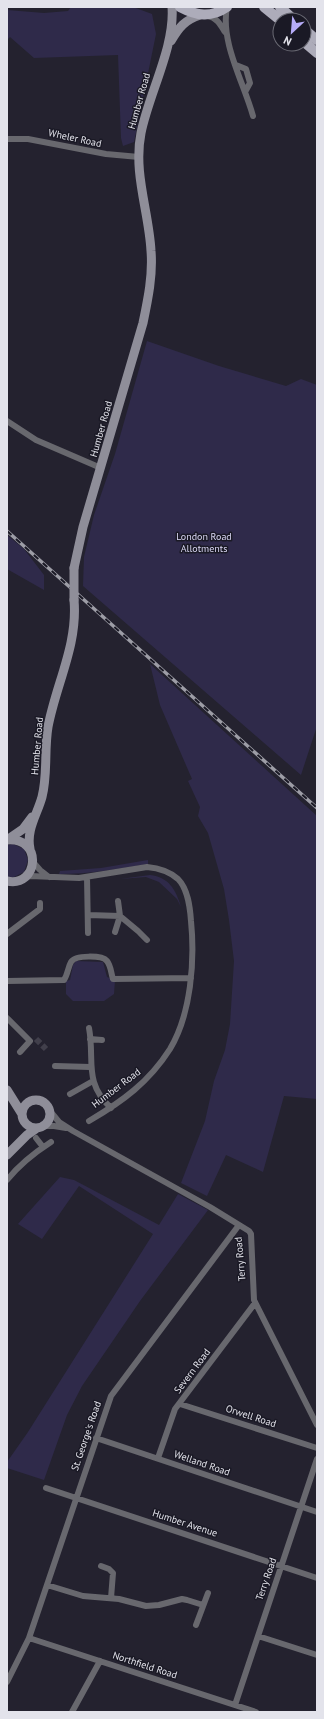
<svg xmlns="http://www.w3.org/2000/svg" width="324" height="1719" viewBox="0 0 324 1719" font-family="'PT Sans',sans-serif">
<rect width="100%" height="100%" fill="#24222f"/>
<path fill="#2f2a4a" d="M71 7H133L152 14 156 34 134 142 123 146 121 138 118 55 34 58 10 37 7 40V10L44 13 68 11Z
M147 341 219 366 286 386 301 379 317 385V726L301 775 83 586 84 557 94 515 115 454Z
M7 535 24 549 44 575V590L7 569Z
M150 664 317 816V1099L284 1096 263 1172 226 1155 207 1196 181 1183 205 1121 214 1081 225 1050 230 1024 234 961 229 920 224 889 208 833 198 816 200 807 188 781 192 779 160 705Z
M13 844 24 849 28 860 24 872 14 877H8L7 845Z
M148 860V864C118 869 89 874 59 874L60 871 101 868Z
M150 875C169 877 176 890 181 907L177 899 159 882 146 877 120 879Z
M76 961 103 962 107 977 115 980 114 994 104 1001H73L66 994V981L70 980 73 965Z
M60 1177 74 1180 159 1225 178 1194 208 1210 140 1301 82 1386 67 1415 44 1480 7 1468V1462L28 1432 153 1234 79 1186 42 1239 18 1224Z"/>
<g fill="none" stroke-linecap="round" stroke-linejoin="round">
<path stroke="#413f4b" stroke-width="6" stroke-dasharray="6 3" stroke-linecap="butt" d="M36 1039 46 1049"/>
<path stroke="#68686e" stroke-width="6" d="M227 7C220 42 244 83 253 116
M208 16C217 18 220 24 225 32
M236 65 246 69 250 83 245 92
M7 139H28L106 154 139 157
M7 421 36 440 101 468
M33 862 40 870 49 877
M87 877 88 933
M25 878 30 876 79 878 147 867C158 868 169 871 178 879 188 889 190 907 191 921 195 961 191 1014 170 1049 149 1082 123 1101 89 1121
M88 915 120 916 138 931
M115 932 120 916 118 901
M140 933 147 940
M7 934 40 909V903
M7 981 64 980C68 974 68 967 71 962 75 955 102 955 107 961 111 966 111 973 113 979L191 978
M7 1018 30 1041 20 1052
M89 1028C95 1060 83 1082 111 1108
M90 1039 102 1040
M55 1066 90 1067
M70 1094 93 1081
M50 1111 59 1122 73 1131 210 1207 249 1231 251 1234 254 1300 317 1425
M43 1126H54L66 1128
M36 1138 43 1147
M7 1180C19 1165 34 1153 51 1142
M180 1404 317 1448
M96 1438 317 1512
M158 1458 175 1409 255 1303
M46 1488 317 1578
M101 1566 109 1569 113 1573 111 1598
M47 1585 83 1596 119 1599 146 1606 159 1605 182 1599 187 1600 203 1605
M196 1625 208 1593
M258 1636 317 1655
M29 1638 256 1712
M7 1682 29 1638 111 1396 239 1225
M235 1705 317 1459
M72 1712 100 1661"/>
<path stroke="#8f8e99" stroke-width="9" d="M171 41C179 27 185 20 200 15
M74 568 83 527 143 323C148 299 153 275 151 251 149 212 133 173 141 133 149 93 175 47 172 7
M7 840C44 837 38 888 7 881
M7 840 23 829 32 817
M30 849C26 830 37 815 42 797 48 774 44 750 48 727 56 684 78 645 74 600
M7 1090 22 1114
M22 1114a14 14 0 1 1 28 0a14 14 0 1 1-28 0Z
M7 1155 27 1135 37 1128"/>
<path stroke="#adacba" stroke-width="10" d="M180 7C197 16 211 18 227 7
M264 7 280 20
M280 7 294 20
M304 29 317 40
M304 42 317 53"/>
<g stroke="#9d9da6" stroke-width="3.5">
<path id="rail" d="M7 531 317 808"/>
</g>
<use href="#rail" stroke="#1a1925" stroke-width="2" stroke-dasharray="6" stroke-linecap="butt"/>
<path stroke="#8f8e99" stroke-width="9" d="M74 568V600"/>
</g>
<g text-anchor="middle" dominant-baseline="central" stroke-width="3" stroke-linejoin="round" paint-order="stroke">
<g font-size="10" fill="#e3e3eb" stroke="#1a1925">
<text transform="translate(139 101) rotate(-74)">Humber Road</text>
<text transform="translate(75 138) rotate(12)">Wheler Road</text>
<text transform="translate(101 429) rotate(-74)">Humber Road</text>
<text transform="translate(37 746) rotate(-85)">Humber Road</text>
<text transform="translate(116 1088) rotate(-37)">Humber Road</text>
<text transform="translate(240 1259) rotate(-95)">Terry Road</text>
<text transform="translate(192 1371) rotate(-53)">Severn Road</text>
<text transform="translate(251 1416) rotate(18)">Orwell Road</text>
<text transform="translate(86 1436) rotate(-71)">St. George's Road</text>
<text transform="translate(202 1463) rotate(19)">Welland Road</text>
<text transform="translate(185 1523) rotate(18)">Humber Avenue</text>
<text transform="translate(266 1579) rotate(-71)">Terry Road</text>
<text transform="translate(145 1665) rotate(18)">Northfield Road</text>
</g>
<g font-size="10" fill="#dbd8f5" stroke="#1a1925">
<text x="204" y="536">London Road<tspan x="204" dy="12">Allotments</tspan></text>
</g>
</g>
<rect width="324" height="1719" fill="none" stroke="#e3e3eb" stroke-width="16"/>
<g transform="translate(292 32) rotate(206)"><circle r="19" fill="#1a1925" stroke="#6a6a74"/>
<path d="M0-3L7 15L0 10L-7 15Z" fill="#b6acf8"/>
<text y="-6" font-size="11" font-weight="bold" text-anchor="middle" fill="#e3e3eb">N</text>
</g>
</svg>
